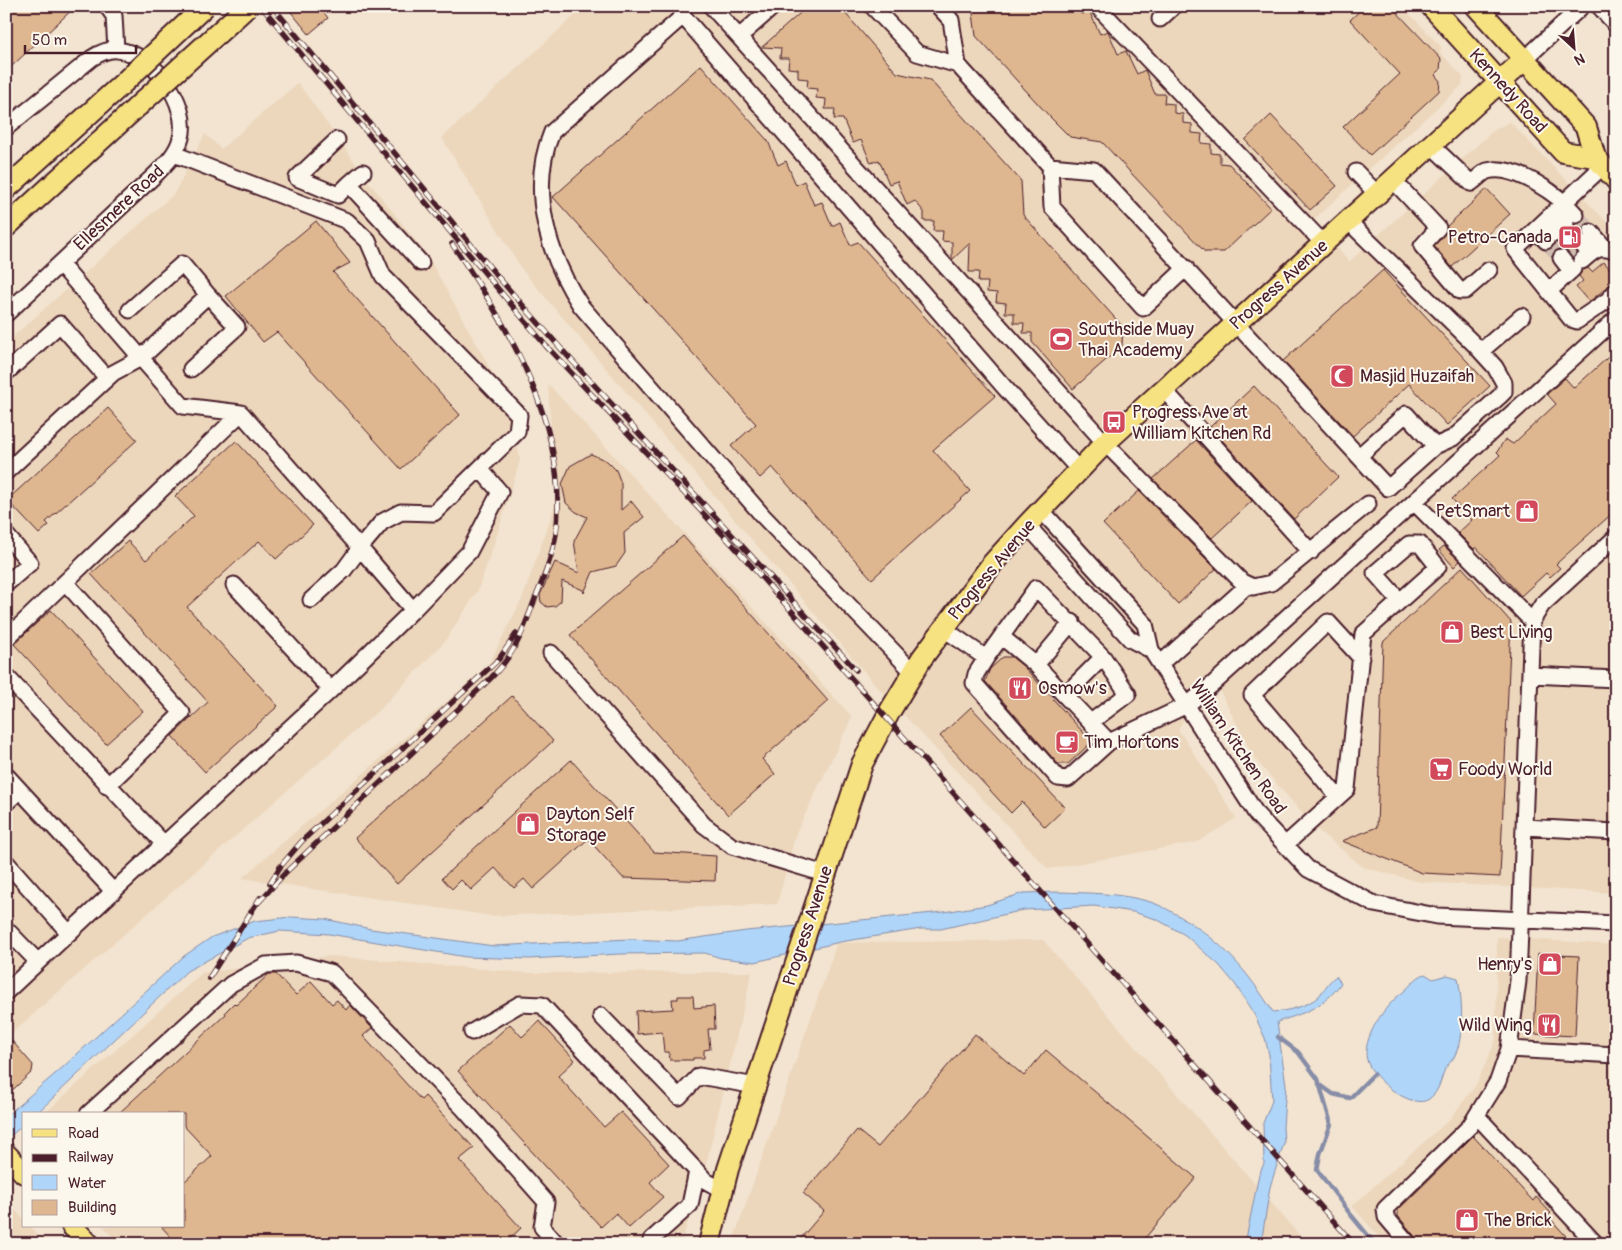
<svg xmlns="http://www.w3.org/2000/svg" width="1622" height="1250" viewBox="0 0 1622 1250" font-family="Pangolin,sans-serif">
<rect width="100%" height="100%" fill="#f2e4d0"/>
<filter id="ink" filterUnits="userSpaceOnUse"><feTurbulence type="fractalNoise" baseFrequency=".02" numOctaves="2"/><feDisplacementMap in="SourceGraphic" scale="10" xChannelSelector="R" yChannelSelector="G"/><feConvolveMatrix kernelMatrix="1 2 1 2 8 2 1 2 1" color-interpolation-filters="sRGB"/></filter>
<g filter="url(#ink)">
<path fill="#ecd6bc" d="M585 6H1402L1442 48 1439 51 1463 77 1462 85 1314 219 1349 262 1493 131 1510 122 1616 232V893L1420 882 1363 867 1314 827 1255 759 1211 674 1178 729 1236 818 1197 842 1048 869 874 683 523 271 442 138Z
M298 83 368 181 427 255 509 403 520 460 498 532 478 590 445 641 381 708 6 1038V343L174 194 205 134 221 149Z
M548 384 852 717 796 833 777 904 492 916 242 878 488 666 523 597 556 503Z
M1497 937 1616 945V1244H1386L1352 1206 1450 1119 1476 1085 1496 1040Z
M1043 940 1307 1244H732L837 943Z
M330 956 527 973 752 972 700 1189 680 1244H120L103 1226H184V1114H44L202 973Z
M6 1201 24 1220V1226H30L46 1244H6Z"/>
<path fill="#afd5f9" stroke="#878ca7" d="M1059 892C1087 893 1116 893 1143 900 1157 903 1169 910 1181 917 1222 941 1248 972 1273 1012 1287 1011 1306 1007 1318 997 1325 989 1328 982 1336 976L1341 983C1325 1007 1302 1014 1277 1022L1286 1085 1283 1127 1284 1143 1270 1187 1261 1244H1245L1259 1174 1264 1164 1263 1123 1272 1101 1269 1055 1265 1038 1255 1016 1235 984 1219 965 1185 935 1156 919 1133 912 1094 906 1024 910 941 929H921L840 942 755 962 721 958 705 953 620 954 529 959 466 957 329 934 280 931 248 938 187 971 36 1114H24V1124L6 1140V1116L62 1068 184 956 212 937 255 921 291 917 325 919 371 929 494 946 629 939 677 941 746 931 944 912 987 905 1023 893Z
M1425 974 1433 979 1447 975 1458 978C1462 998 1465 1038 1454 1057 1452 1061 1447 1065 1445 1069 1440 1080 1440 1091 1429 1099 1412 1111 1371 1078 1367 1060 1361 1039 1385 1005 1402 993 1410 987 1415 977 1425 974Z"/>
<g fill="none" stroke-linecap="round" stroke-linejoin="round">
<path stroke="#878ca7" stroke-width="4.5" d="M1278 1037 1298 1052 1318 1079 1331 1124 1320 1154 1317 1170 1351 1215 1375 1244
M1319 1084 1333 1094 1350 1098 1374 1074"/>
</g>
<path fill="#deb68f" stroke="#4a1f2b" d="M6 6H76L12 66 6 60Z
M286 6H319L328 18 309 34Z
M808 6H839L897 73 930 80 1021 181 1023 215 1123 327 1122 346 1073 389 1032 342V333H1023L1024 323H1014V313H1005L1006 303 996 302 997 293 987 292 988 282H978L979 272H969L970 243 952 260V242L942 241 943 231H933L934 221H924V212L915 201 907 205 897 181 889 184 879 160 871 163 861 140 853 143 843 119H834L835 109H825L826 99 816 98 817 89 807 88 808 79 798 78V69L788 68 789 58H780L781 48 762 47Z
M972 6H1077L1081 14 1089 11 1100 34 1108 31 1118 54 1126 51 1137 74 1145 70 1155 94H1165L1164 103 1174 104V113L1183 114V123L1192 124V133L1202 134 1201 143 1211 144V153L1220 154V163L1229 164 1271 208 1224 252H1205L1102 142 1070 137 1050 117 976 36Z
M1365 6H1391L1441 59 1440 70 1435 75 1440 81 1439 91 1370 155 1343 127 1400 74 1350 20Z
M701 65 768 141 778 165 786 161 796 185 804 181 814 205 822 202 832 226 840 222 850 245 858 242 995 396 933 450 970 491 872 579 772 467 760 478 731 446 756 424 553 197Z
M1271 115 1337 186 1310 210 1245 140Z
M1487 189 1510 214 1452 267 1434 246 1445 234 1447 226Z
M1585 218 1589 223 1585 225 1582 233 1574 235 1571 239 1572 249 1576 254 1573 258 1565 250 1560 249 1555 251 1552 257 1545 250 1561 241 1564 233 1572 231 1575 224 1582 222Z
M316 221 350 263 333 272 460 415 401 469 277 332 263 342 226 296Z
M1604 262 1616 276V280L1589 302 1576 287 1583 281 1579 276 1582 270 1588 268 1592 272Z
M1383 270 1490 386 1447 425 1409 384 1353 436 1283 361Z
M1616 350V510L1556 564 1560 568 1550 577 1546 573 1521 596 1476 547 1474 549 1458 533 1472 520 1452 499 1500 455 1497 452 1505 439 1513 444 1556 404 1547 394 1565 378 1574 388Z
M1254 386 1338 477 1294 519 1210 427Z
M108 408 137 440 46 522 49 525 39 534 7 500Z
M1196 440 1252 501 1212 538 1153 479Z
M236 441 313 525 276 559 259 541 187 607 278 706 205 772 172 736 208 702 91 574 128 541 146 560 194 516 175 496Z
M591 454 607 461 616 470 621 483V510L631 501 644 517 624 533 625 553 616 566 593 572 584 593 583 590 562 581 561 601 555 606 547 607 541 602 540 595 555 562 579 573 574 541 587 517 576 512 566 503 562 484 570 466Z
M1139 491 1216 569 1178 604 1103 524Z
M683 536 828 701 762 759 775 774 728 815 570 635Z
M1444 546 1460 561 1454 567 1439 550Z
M1462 567 1511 622 1500 877 1422 873 1342 841 1377 827 1383 642Z
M51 610 143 711 106 744 14 644Z
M1003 657H1012L1023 666 1092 742 1068 764H1058L985 681 990 669Z
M512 696 553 741 397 884 355 838Z
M971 707 1065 808 1045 827 1022 802 1011 813 940 736Z
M571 760 654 852 716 856 715 881 623 878 588 839 533 889 524 879 514 888 495 868 471 890 461 880 452 889 442 878Z
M1538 954 1579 956 1575 1036 1534 1034Z
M269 974H276L296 995 311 981 332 1004 337 1000 346 1010 350 1005 372 1028 363 1036 421 1100 425 1096 474 1148 459 1160 521 1228 504 1244H177L161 1226H184V1182L212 1156 184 1126V1114H118L226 1014 225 1012 234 1003 236 1005Z
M678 996H693L694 1008 714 1006 715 1029H708L710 1049 704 1050V1058H693V1060H670L669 1052H664L662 1032 637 1034 636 1011 673 1009 672 999H678Z
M539 1021 575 1060 558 1076 604 1127 621 1112 669 1164 650 1182 663 1197 629 1228 616 1213 601 1227 458 1071 510 1024 522 1037Z
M6 1034 33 1065 32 1072 6 1096Z
M975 1034 1024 1076 1046 1050 1196 1178 1140 1244H796L824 1211 803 1193 857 1130 878 1147Z
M1473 1136 1533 1201 1536 1197 1551 1213 1548 1216 1573 1244H1421L1398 1216V1210Z"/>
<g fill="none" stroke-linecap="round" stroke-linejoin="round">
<path stroke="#d0bdaf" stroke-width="15" stroke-dasharray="15 8" stroke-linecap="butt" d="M1576 215 1591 232
M1566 224 1580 242
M1555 234 1580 263
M1546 241 1561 258"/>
<g stroke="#4a1f2b" stroke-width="19">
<path id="minor" d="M107 6 114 16 116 50
M711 6 1105 443 1242 582 1253 587 1271 583 1368 504
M872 6 917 53 958 65
M938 6 951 20 958 65 1050 166 1094 170 1388 488 1435 446 1406 414 1359 456
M1097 6 1324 244
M1599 6 1616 25
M1160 19 1174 6
M739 37 774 6
M1525 59 1582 6
M6 128 92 58C100 53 108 49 117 50 153 53 190 103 181 138 177 153 166 164 155 175L6 314
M337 140 297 178 338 195 349 184
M1432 146 1471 183C1476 180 1482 173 1487 171 1514 163 1561 196 1576 215
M174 154 347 221 368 241 383 276 519 415 517 432 434 513 401 512 382 522 360 548 413 610 469 552 500 492 480 469
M1050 166 1052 207 1143 308 1186 268
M1603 166 1515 249 1571 319 1577 321 1608 300 1616 291
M363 172 349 184 421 263
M1356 172 1378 195
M1394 181 1438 228 1422 246 1460 291H1465L1489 270
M1555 212 1566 224
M1349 222 1475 345 1495 367 1504 383V392L1500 396 1453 438 1435 446
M1544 222 1555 234
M1536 230 1546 241
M1591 232 1604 247
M1580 242 1590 254
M1561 258 1571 271
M1582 261C1596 249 1598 246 1616 251
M1549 291 1573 269
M130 310 182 264 208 295
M1481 351 1522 316
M191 369 237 327 208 295 141 358 183 406 241 413 360 548 344 570 311 600
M6 373 60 324 107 378
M1164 390 1311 552
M6 472 113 373 141 358 60 264
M1414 502 1532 621
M1042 511 1145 624 1151 650 1257 815 1308 869 1374 904 1437 916 1616 924
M1027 525 1130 639 1151 650
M6 535 30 563 6 584
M65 582 182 713 107 786
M234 585 331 690
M944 629 986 658
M1002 637 1036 665 1109 742 1187 705 1213 684 1616 319
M6 639 241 413
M551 653 704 825 732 846 825 874
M1160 664 1248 585
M1036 665 1072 622
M913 672 763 516 581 306C548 256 528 189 552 132L683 16 1005 388 1080 471
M1531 675 1616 679
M6 676 164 844 331 690 413 610
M1065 695 1103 657
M1091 722 1128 694 1103 657 1036 588 986 658 976 674 974 683 1058 778 1068 779 1109 742
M6 775 113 891
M1338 797 1252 695 1328 622 1361 658
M6 803 20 790
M1524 827 1616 832
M1285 845 1347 789 1363 634 1438 567 1420 544H1409L1375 573 1400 601
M6 862 69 933
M6 929 38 962
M6 992 164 844
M601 1016 679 1097 699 1076 756 1086
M472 1032 520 1004 542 1005 706 1181 722 1190
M1509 1049 1616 1055
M88 1114 231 984 266 965 296 963 332 973 463 1108 546 1202 542 1227 557 1244
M1477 1116 1596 1244
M651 1240 690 1205 697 1171
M1409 1244 1386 1217 1385 1209 1470 1126 1498 1081 1509 1049 1518 981 1532 621 1542 605 1616 537"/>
</g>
<g stroke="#4a1f2b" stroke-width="24">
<path id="major" d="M1431 6 1563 152 1595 157
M1476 6 1586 127 1595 157 1616 180
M6 189 120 86
M6 227 138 106
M6 1154 24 1173
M72 1226 89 1244
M709 1244 728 1169 862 764 890 711 922 658 992 564 1027 525 1105 443 1525 59"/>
</g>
<use href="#minor" stroke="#fbf7ec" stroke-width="15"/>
<use href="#major" stroke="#f7e281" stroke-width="20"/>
<g stroke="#4a1f2b" stroke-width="5.5">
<path id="rail" d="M261 6 546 346 732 544 1354 1244
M272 6 498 277 564 352 856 670
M270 883 280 867 302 841 499 659 516 634
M258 903 286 872 491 678C517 651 522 633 535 599 544 578 552 557 556 534 570 430 509 326 452 244
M209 978 260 898"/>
</g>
<use href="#rail" stroke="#fbf7ec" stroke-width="4" stroke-dasharray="11" stroke-linecap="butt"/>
<g stroke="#4a1f2b" stroke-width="24" stroke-linecap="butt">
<path id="major-bridge" d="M120 86 205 6
M138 106 248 6"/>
</g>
<use href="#major-bridge" stroke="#f7e281" stroke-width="20"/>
</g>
</g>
<defs>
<g id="fuel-square" transform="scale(1.25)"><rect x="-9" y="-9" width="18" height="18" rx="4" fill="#d1495b" stroke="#fbf7ec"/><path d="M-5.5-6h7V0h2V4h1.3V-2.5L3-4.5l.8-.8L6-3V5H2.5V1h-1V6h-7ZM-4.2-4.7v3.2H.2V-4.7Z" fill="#fff"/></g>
<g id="stadium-square" transform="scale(1.25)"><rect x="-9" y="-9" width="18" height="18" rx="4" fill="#d1495b" stroke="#fbf7ec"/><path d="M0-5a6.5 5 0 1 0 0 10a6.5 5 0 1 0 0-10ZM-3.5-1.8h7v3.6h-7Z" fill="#fff"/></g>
<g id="mosque-square" transform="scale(1.25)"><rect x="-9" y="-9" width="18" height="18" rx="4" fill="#d1495b" stroke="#fbf7ec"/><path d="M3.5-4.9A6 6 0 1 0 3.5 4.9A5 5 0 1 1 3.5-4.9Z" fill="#fff"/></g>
<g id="bus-square" transform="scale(1.25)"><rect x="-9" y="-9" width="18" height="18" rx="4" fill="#d1495b" stroke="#fbf7ec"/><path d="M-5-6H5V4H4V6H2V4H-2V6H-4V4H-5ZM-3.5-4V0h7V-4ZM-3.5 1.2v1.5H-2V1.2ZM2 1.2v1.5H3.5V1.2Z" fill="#fff"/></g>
<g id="shop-square" transform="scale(1.25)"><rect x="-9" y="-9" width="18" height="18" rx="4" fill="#d1495b" stroke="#fbf7ec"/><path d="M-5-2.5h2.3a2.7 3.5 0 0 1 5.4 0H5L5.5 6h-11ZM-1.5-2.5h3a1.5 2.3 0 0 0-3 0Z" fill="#fff"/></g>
<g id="restaurant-square" transform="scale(1.25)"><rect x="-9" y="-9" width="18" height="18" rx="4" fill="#d1495b" stroke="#fbf7ec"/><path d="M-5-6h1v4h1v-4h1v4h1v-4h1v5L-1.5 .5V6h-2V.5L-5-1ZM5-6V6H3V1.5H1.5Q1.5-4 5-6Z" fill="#fff"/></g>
<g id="cafe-square" transform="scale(1.25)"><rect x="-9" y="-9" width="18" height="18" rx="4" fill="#d1495b" stroke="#fbf7ec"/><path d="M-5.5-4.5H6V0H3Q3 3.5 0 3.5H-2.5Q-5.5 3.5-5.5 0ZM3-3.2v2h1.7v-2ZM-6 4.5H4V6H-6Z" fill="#fff"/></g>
<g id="supermarket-square" transform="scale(1.25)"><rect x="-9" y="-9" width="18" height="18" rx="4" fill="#d1495b" stroke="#fbf7ec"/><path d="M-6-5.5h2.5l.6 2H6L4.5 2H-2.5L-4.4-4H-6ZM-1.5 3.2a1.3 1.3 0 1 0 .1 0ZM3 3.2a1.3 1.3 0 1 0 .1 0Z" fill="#fff"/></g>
</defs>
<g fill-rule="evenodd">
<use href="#fuel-square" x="1570" y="237"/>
<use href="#stadium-square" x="1061" y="339"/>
<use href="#mosque-square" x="1342" y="376"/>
<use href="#bus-square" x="1114" y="422"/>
<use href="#shop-square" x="1527" y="511"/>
<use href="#shop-square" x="1452" y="632"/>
<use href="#restaurant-square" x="1020" y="688"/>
<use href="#cafe-square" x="1067" y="742"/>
<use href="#supermarket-square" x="1441" y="769"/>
<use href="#shop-square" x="528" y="824"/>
<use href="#shop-square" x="1550" y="964"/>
<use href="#restaurant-square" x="1549" y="1025"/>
<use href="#shop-square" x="1467" y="1220"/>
</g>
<g text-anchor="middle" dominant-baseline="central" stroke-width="4" stroke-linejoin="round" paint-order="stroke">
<g font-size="18" fill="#4a1f2b" stroke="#fbf7ec">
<text transform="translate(1508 91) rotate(48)">Kennedy Road</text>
<text transform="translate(119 208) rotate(-43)">Ellesmere Road</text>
<text transform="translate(1279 285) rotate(-42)">Progress Avenue</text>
<text transform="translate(992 570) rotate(-50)">Progress Avenue</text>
<text transform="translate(1238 747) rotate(56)">William Kitchen Road</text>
<text transform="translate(808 926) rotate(-72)">Progress Avenue</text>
</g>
<g font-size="18" fill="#4a1f2b" stroke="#fbf7ec" text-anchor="start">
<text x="1552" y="237" text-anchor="end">Petro-Canada</text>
<text x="1078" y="329">Southside Muay<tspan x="1078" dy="21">Thai Academy</tspan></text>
<text x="1360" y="376">Masjid Huzaifah</text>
<text x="1132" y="412">Progress Ave at<tspan x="1132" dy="21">William Kitchen Rd</tspan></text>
<text x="1510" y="511" text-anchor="end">PetSmart</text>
<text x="1470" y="632">Best Living</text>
<text x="1038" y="688">Osmow's</text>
<text x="1084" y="742">Tim Hortons</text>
<text x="1458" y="769">Foody World</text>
<text x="546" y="814">Dayton Self<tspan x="546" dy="21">Storage</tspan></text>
<text x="1532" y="964" text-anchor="end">Henry's</text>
<text x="1532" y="1025" text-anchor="end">Wild Wing</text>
<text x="1484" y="1220">The Brick</text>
</g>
</g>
<rect width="1622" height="1250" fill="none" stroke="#fbf7ec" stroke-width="25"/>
<rect x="12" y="12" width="1597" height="1225" fill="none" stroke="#4a1f2b" stroke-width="2" filter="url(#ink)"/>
<rect x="22" y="1112" width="162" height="115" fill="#fbf7ec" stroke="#b4a19f"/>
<rect x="32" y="1129" width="25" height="8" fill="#f7e281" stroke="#b4a19f"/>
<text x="68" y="1138" font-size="15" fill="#4a1f2b">Road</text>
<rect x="32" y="1154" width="25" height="8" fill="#4a1f2b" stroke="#b4a19f"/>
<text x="68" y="1162" font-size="15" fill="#4a1f2b">Railway</text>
<rect x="32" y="1175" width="25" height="15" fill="#afd5f9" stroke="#b4a19f"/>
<text x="68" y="1188" font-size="15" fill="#4a1f2b">Water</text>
<rect x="32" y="1200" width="25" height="15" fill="#deb68f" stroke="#b4a19f"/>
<text x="68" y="1212" font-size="15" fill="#4a1f2b">Building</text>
<g transform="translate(1574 48) rotate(154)" stroke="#fbf7ec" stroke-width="4" paint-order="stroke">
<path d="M0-4L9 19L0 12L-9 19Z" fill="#4a1f2b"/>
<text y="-8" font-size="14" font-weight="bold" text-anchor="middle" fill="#4a1f2b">N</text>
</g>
<path d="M25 45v8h111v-8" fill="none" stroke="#4a1f2b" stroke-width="2.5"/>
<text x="32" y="45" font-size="15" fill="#4a1f2b" stroke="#fbf7ec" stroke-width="4" paint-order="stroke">50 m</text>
</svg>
